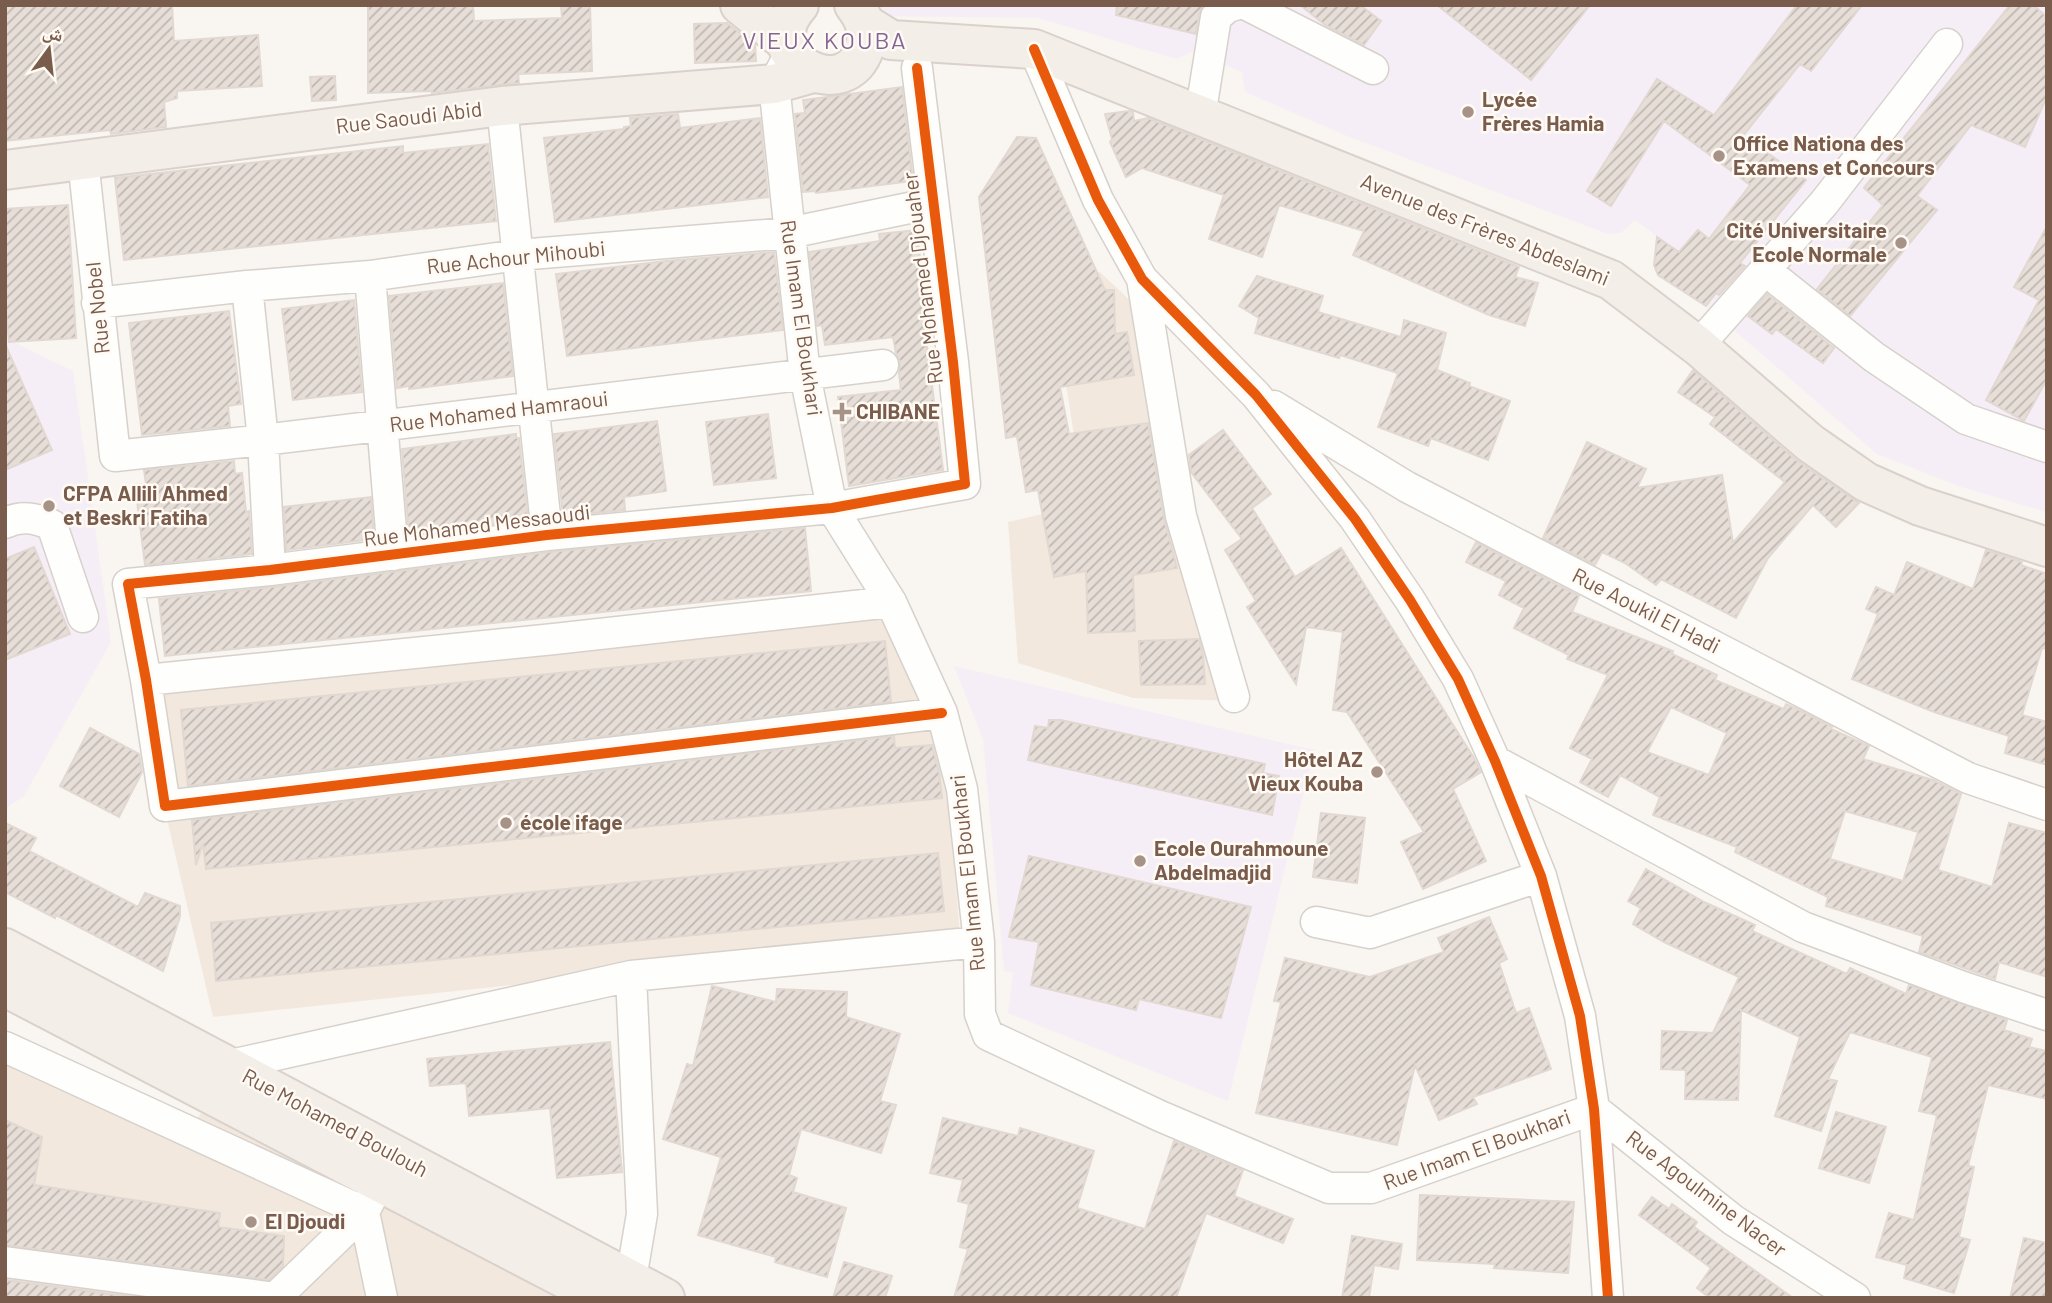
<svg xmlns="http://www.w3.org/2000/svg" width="2052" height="1303" viewBox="0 0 2052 1303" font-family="Barlow,'Noto Naskh Arabic',sans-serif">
<defs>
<pattern id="building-hatch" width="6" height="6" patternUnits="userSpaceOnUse" patternTransform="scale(1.75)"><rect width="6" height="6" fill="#e6ded7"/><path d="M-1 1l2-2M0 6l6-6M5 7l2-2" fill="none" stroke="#bfb7b1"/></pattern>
</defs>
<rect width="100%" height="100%" fill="#f9f5f0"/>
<!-- residential -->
<path fill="#f2e8de" d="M1100 272 1139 309 1245 701 1133 698 1018 663 1008 522 1085 504 1060 347 1043 289Z
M873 591 944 738 960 937 213 1017 133 673Z
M5 1033 195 1122 208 1103 574 1298H5Z"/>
<!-- education -->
<path fill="#f6eef6" d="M873 5H2047V512L1961 487 1877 454 1706 306 1663 241 1635 220 1621 233 1608 234 1347 136 1245 92 1242 72 1192 52 1177 59 1038 18 876 16Z
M5 338 73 371 111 642 24 796 5 809Z
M954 666 1314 750 1228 1101 1008 1013 1013 973 1004 971 983 739Z"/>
<!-- building -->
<path fill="url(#building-hatch)" stroke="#e2d8d2" stroke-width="2" fill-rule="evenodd" d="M5 5H172L174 41 258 35 262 86 177 91V98L164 102 166 127 111 134 110 130 5 141Z
M368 5H473L474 21 562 18 561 5H590L592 71 518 74 519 83 432 93V91L368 93Z
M1117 5H1204L1199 14 1196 34 1116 15Z
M1300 5H1360L1381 21 1364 45 1325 25Z
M1437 5H1590L1531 80Z
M1797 5H1862L1811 71 1800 64 1743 136 1806 180 1740 263 1745 266 1719 295 1716 293 1706 306 1658 275 1654 265 1657 237 1679 252 1698 230 1709 239 1750 185 1664 121 1611 206 1587 191 1657 79 1714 115Z
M2010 5H2033L2047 17V96L2025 147 1971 125 1917 196 1937 210 1850 316 1817 289 1883 205 1864 188Z
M727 23 755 45 756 61 695 63 694 24Z
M335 76 336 100 312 101 310 77Z
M902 87 913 181 816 193 815 191 803 192 795 114 805 113 803 100Z
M1129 111 1133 112 1134 121 1148 118 1519 267 1515 277 1538 283 1525 326 1489 315 1353 255 1364 231 1279 205 1262 257 1209 239 1224 195 1142 168 1126 177 1110 142 1112 139 1105 114Z
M678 114 680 128 760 118 768 197 555 222 544 138 624 129V127L631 126 630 118Z
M1017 137 1036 138 1105 290H1114L1115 334 1127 332 1134 375 1060 387 1069 434 1148 423 1164 519 1177 568 1133 575 1135 631 1088 633 1086 571 1054 577 1038 490 1026 492 1017 436 1006 438 979 197Z
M488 144 496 221 124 260 115 178 403 146V153Z
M68 205 76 338 9 342 5 302V209Z
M2047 226V379L2024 421 1986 400 2039 300 2014 287Z
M917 230 927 324H924L943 470 849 486 838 397 901 390 899 373 900 362 896 353 893 337 825 345 822 325 817 326 809 252 880 241 879 234Z
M774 252 783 330 567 356 556 274 666 261Z
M1257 276 1323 296 1318 312 1401 337 1404 320 1446 333 1437 370 1470 383 1469 386 1510 401 1488 460 1431 438 1428 446 1378 427 1398 373 1340 355 1339 358 1255 333 1259 318 1239 306Z
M503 283 513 376 409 389V386L397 388 389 296Z
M1767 294 1834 348 1823 363 1776 329 1772 334 1748 316Z
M354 300 362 392 293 400 282 309Z
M229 311 241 404 228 406 230 426 142 435 129 323Z
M5 344 52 450 5 470Z
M1693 370 1796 460 1859 503 1836 527 1813 505 1768 558 1736 618 1661 579 1656 585 1625 563 1602 552 1595 565 1543 538 1587 442 1646 469 1637 488 1722 475 1733 543 1785 482 1710 424 1715 417 1678 392Z
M768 414 776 478 714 485 706 422Z
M657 421 666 491 624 497 625 510 563 516 554 434Z
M1223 430 1271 494 1252 508 1295 577 1341 548 1474 758 1481 772 1453 789 1486 861 1423 889 1401 842 1424 832 1347 712 1333 710 1343 632 1306 627 1296 684 1247 607 1256 601 1225 550 1242 539 1191 472 1189 455Z
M516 434V438H519L528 520 409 535 402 449Z
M234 461 235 474 242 473 246 512 249 511 252 554 145 565 135 485 146 484 144 470Z
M371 497 374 539 286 550 284 507Z
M805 528 811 591 165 656 159 599 272 587 549 552Z
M1476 542 1579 596 1572 612 1673 651 1672 654 1717 675 1715 680 1784 709 1786 704 1801 711 1832 727 1831 729 1869 746 1863 759 1933 780 1961 794 1938 870 1992 887 2009 823 2047 833V977L1999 962 1995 979 1919 952 1923 936 1826 906 1828 897 1735 852 1737 847 1653 815 1660 797 1620 775 1608 797 1580 782 1592 759 1570 748 1608 675 1567 659 1569 655 1514 628 1524 608 1499 595 1506 581 1466 562ZM1671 707 1727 733 1709 775 1647 752ZM1845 811 1918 832 1903 881 1830 859Z
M34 547 70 634 5 660V559Z
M1986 550 2022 562 2021 565 2047 574V649L2042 648 2022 715 2047 722V765L2005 753 2009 736 1934 712 1852 679 1878 614 1866 609 1876 587 1894 595 1907 562 1973 589Z
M1199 639 1203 655 1205 684 1141 685 1139 641Z
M885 641 891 702 188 786 181 710Z
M1049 720H1061L1265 764 1263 773 1279 776 1272 815 1028 760 1035 726 1048 728Z
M90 728 139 754 142 772 119 817 60 786Z
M894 736 895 748 932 745 939 772 942 798 206 869 203 843 196 865 192 820Z
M1321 813 1365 818 1357 883 1313 877Z
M5 823 36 838 29 851 138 907 145 893 180 906V916L163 971 56 915 55 918 7 893 5 896Z
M938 853 944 911 216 981 211 923Z
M1029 856 1251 907 1221 1018 1139 999 1136 1010 1031 985 1039 942 1009 937Z
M1646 869 1706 903 1755 925 1752 931 1847 974 1850 968 1906 994 1909 985 2007 1020 2004 1030 2032 1039 2029 1047 2047 1051V1099L1988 1085 1968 1166 1974 1167 1959 1237 1970 1240 1954 1293 1904 1278 1907 1265 1876 1257 1889 1213 1914 1220 1937 1115 1919 1111 1932 1057 1850 1032 1828 1079 1837 1081 1821 1131 1775 1116 1800 1037 1741 1010 1738 1100 1685 1099 1686 1070 1661 1069 1662 1031 1713 1033 1739 977 1664 942 1633 924 1641 908 1628 901Z
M1489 917 1507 959 1499 963 1516 1013 1529 1008 1551 1069 1473 1097 1477 1104 1439 1120 1415 1065 1397 1145 1256 1113 1281 1002 1274 1001 1285 958 1370 977 1444 952 1438 938Z
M712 986 776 1002 777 989 847 992 846 1017 900 1034 880 1101 896 1105 881 1153 801 1129 789 1175 797 1178 793 1192 846 1208 827 1277 775 1262 776 1257 698 1235 721 1157 663 1139 687 1064 693 1066Z
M610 1042 622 1172 557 1178 550 1108 469 1116 466 1083 430 1086 427 1059Z
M1836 1112 1886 1127 1869 1183 1819 1168Z
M943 1118 1018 1136 1020 1128 1094 1151 1077 1208 1138 1227 1145 1229 1174 1141 1243 1170 1234 1196 1293 1219 1283 1243 1206 1213 1176 1298H954L968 1249 960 1247 969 1204 958 1201 963 1180 930 1173Z
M5 1120 42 1137 34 1185 220 1213 218 1227 284 1236 283 1266 269 1280 5 1245Z
M1420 1195 1574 1202 1568 1273 1494 1268 1495 1264 1417 1260Z
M1652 1197 1669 1209 1672 1204 1697 1222 1694 1227 1793 1298H1710L1697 1288 1711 1268 1639 1215Z
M1352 1236 1402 1244 1398 1269 1374 1265 1369 1298H1342Z
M2024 1238 2047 1243V1298H2010Z
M844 1262 892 1276 885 1298H833Z
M5 1280 141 1298H5Z"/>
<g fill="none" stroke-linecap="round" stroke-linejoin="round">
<defs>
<path id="minor" d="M1247 5 1373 69
M1034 49 1098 200 1142 279 1256 395 1355 519 1410 600 1458 679 1495 761 1541 876 1580 1016 1594 1109 1608 1298
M784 65 774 84 805 375 832 508 891 602 942 713 962 789 979 942 980 1014 988 1035 1160 1116 1329 1188H1371L1594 1109
M917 68 953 362 965 484 832 508 547 535 270 570 128 584 146 680 165 806 942 713
M502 106 547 535
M1200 116 1216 17 1228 7 1235 5
M83 160 115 456 263 440 883 365
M1765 270 1874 357 1966 419 2047 447
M370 276 393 555
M1142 279 1181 516 1234 697
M247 286 263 440 270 570
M97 303 247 286 370 276 518 255 789 233 933 203
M1698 346 1824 203 1947 44
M1274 406 1407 487 1968 778 2047 805
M5 523C22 515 35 518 52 525L83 617
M146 680 554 639 891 602
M1495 761 1803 927 1963 987 2047 1015
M1316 922 1370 933 1541 876
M5 1047 364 1212
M226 1066 631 976 979 942
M1594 1109 1733 1220 1855 1298
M364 1212 382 1298
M5 1262 275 1298 364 1212 389 1163
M631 1279 642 1214 631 976"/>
<path id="major" d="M740 5 786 42
M799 5C751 59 848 108 865 46 869 30 864 18 854 5
M865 24 891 40 1034 49 1611 280 1698 346 1810 443 1866 482 1920 506 2047 547
M5 170 502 106 774 84 813 73
M5 948 665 1298
M5 987 602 1298"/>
</defs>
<!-- minor casing -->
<use href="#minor" stroke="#d7d1cb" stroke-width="33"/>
<!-- major casing -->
<use href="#major" stroke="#dad1cc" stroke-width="42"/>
<!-- minor -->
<use href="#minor" stroke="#fefefd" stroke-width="30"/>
<!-- major -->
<use href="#major" stroke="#f3eee8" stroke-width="38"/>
<defs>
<path id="cycleway" d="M1034 49 1098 200 1142 279 1256 395 1355 519 1410 600 1458 679 1495 761 1541 876 1580 1016 1594 1109 1608 1298
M917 68 953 362 965 484 832 508 547 535 270 570 128 584 146 680 165 806 942 713"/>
</defs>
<!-- cycleway casing -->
<use href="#cycleway" stroke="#fffaf3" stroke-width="15"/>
<!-- cycleway -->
<use href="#cycleway" stroke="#e8590c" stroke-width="10"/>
</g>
<!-- markers -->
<g fill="#a69286" stroke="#fffaf3" stroke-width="2.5">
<circle cx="1468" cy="112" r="7"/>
<circle cx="1719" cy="156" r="7"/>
<circle cx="1901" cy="243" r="7"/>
<path d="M838.5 401.5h7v7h7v7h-7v7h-7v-7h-7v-7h7z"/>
<circle cx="49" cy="506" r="7"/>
<circle cx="1377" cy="772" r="7"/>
<circle cx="506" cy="823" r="7"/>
<circle cx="1140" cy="861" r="7"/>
<circle cx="251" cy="1222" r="7"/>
</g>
<g text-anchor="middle" stroke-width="5" stroke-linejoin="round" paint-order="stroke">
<!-- poi labels -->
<g font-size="21" font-weight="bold" fill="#7a5c4d" stroke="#fffaf3" text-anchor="start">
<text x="1482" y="107">Lycée<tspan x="1482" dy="24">Frères Hamia</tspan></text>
<text x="1733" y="151">Office Nationa des<tspan x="1733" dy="24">Examens et Concours</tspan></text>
<text x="1887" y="238" text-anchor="end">Cité Universitaire<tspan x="1887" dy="24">Ecole Normale</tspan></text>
<text x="856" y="419">CHIBANE</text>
<text x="63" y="501">CFPA Allili Ahmed<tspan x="63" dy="24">et Beskri Fatiha</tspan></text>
<text x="1363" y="767" text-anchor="end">Hôtel AZ<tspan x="1363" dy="24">Vieux Kouba</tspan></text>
<text x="520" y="830">école ifage</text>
<text x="1154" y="856">Ecole Ourahmoune<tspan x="1154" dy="24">Abdelmadjid</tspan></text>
<text x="265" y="1229">El Djoudi</text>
</g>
<!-- street labels -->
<g font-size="21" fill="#7a5c4d" stroke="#fffaf3">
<text transform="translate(409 118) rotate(-7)" y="7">Rue Saoudi Abid</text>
<text transform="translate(1485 230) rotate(22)" y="7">Avenue des Frères Abdeslami</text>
<text transform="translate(516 258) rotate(-6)" y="7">Rue Achour Mihoubi</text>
<text transform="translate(923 278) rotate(-97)" y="7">Rue Mohamed Djouaher</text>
<text transform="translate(98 308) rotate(-96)" y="7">Rue Nobel</text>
<text transform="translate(801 318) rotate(82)" y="7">Rue Imam El Boukhari</text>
<text transform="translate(499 412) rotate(-7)" y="7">Rue Mohamed Hamraoui</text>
<text transform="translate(477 526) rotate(-7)" y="7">Rue Mohamed Messaoudi</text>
<text transform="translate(1646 611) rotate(27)" y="7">Rue Aoukil El Hadi</text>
<text transform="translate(968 873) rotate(-96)" y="7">Rue Imam El Boukhari</text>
<text transform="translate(335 1123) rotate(28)" y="7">Rue Mohamed Boulouh</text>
<text transform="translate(1477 1150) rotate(-20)" y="7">Rue Imam El Boukhari</text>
<text transform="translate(1706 1194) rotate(37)" y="7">Rue Agoulmine Nacer</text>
</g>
<!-- quarter labels -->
<g font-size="24" letter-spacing="2" fill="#846695" stroke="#fffaf3">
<text x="825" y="49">VIEUX KOUBA</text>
</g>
</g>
<!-- border -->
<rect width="2052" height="1303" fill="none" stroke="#7a5c4d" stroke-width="14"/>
<!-- north arrow -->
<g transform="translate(49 49) rotate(15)" stroke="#fffaf3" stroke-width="5" paint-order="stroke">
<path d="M0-5L12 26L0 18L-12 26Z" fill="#7a5c4d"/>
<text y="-10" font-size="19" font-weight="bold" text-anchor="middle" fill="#7a5c4d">ش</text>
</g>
</svg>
